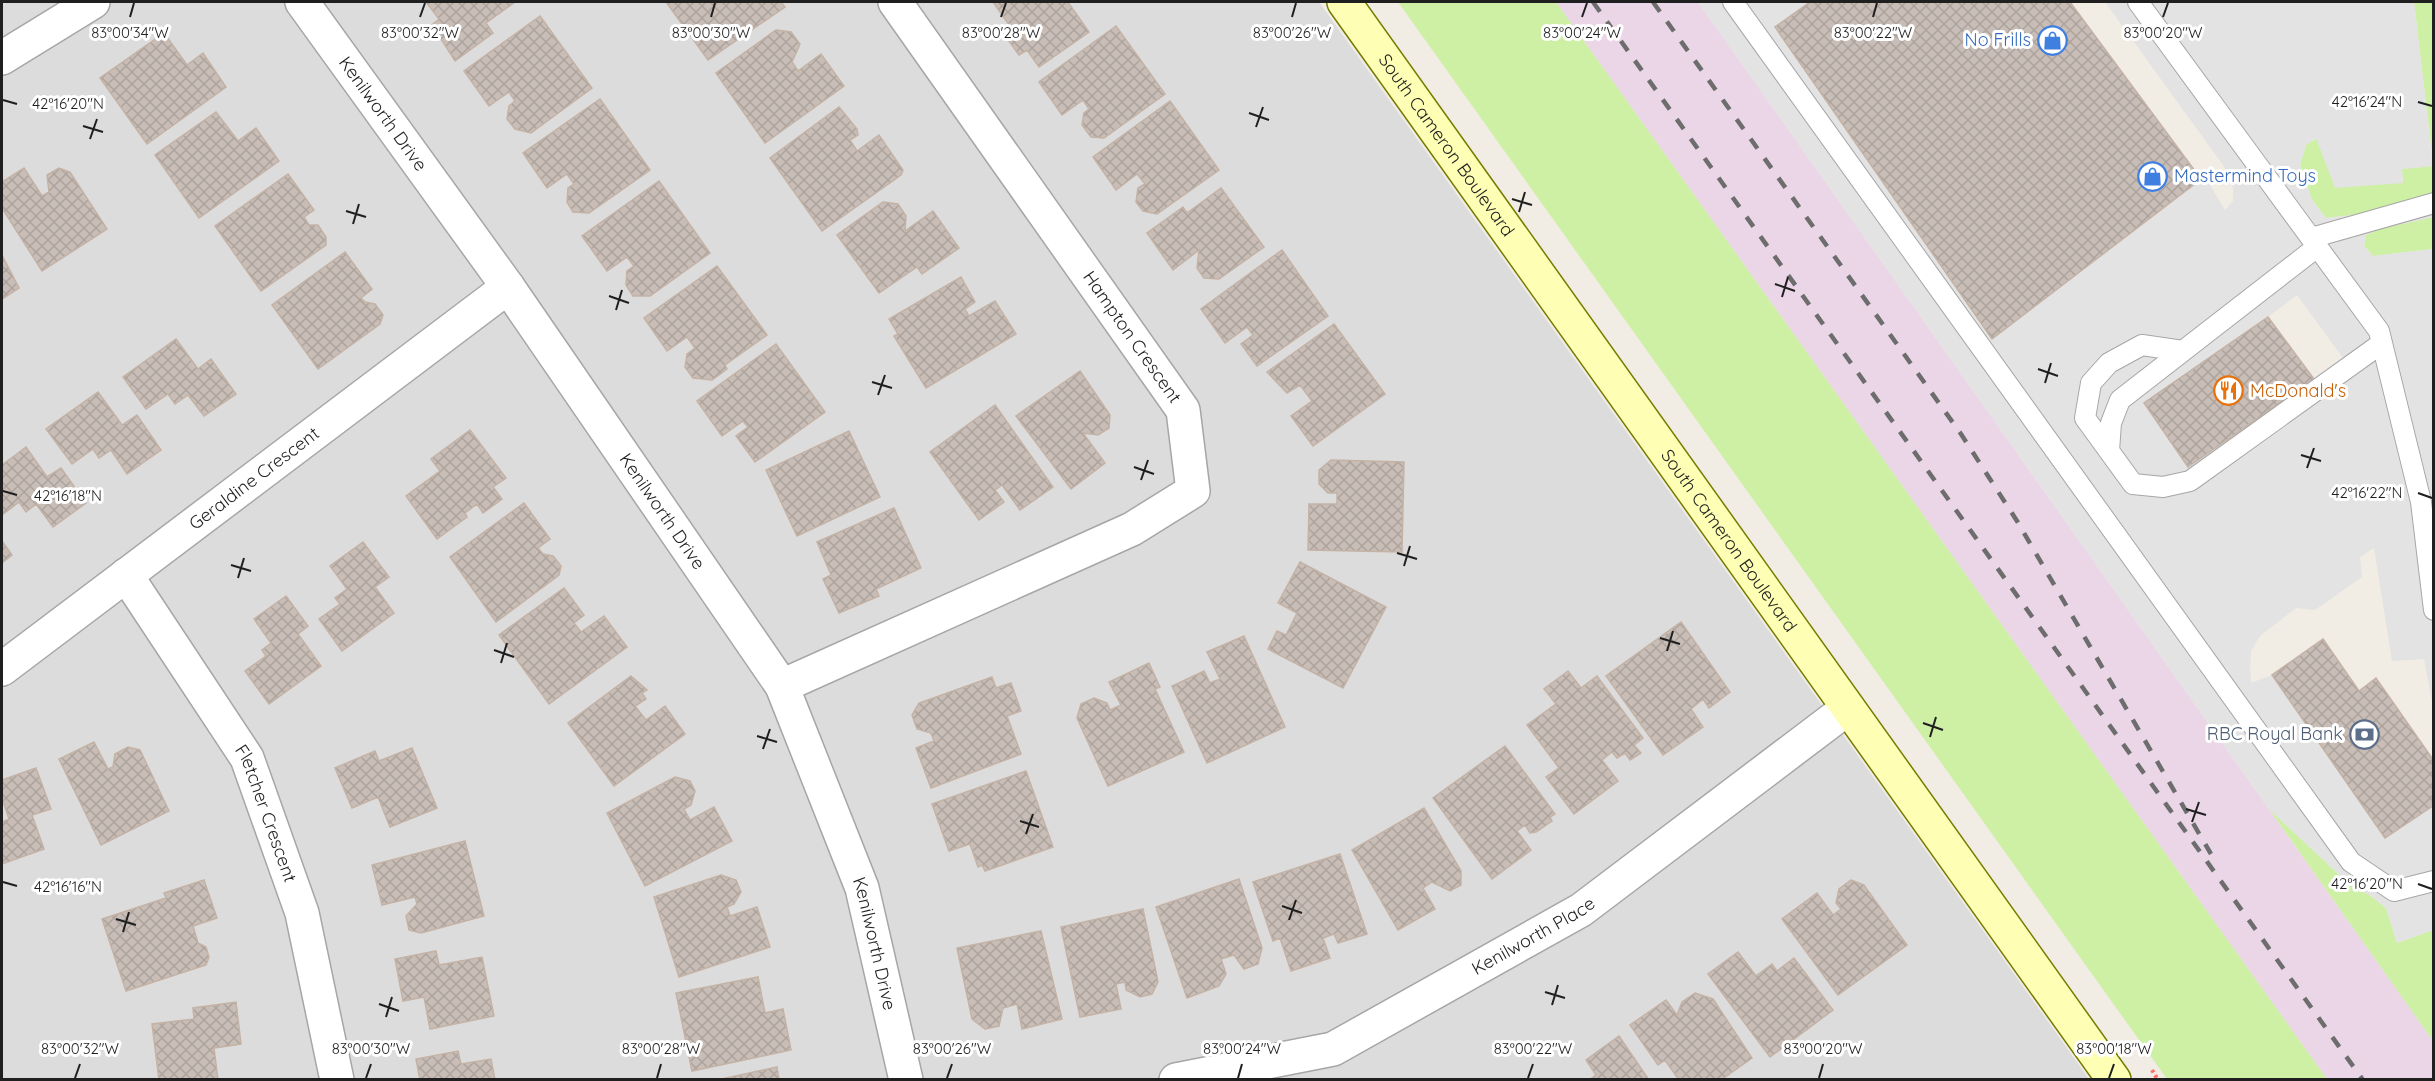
<svg xmlns="http://www.w3.org/2000/svg" width="2435" height="1081" viewBox="0 0 2435 1081" font-family="Quicksand,sans-serif">
<defs>
<pattern id="building-cross-hatch" width="8" height="8" patternUnits="userSpaceOnUse" patternTransform="scale(1.5)"><rect width="8" height="8" fill="#c9beb7"/><path d="M0 0l8 8M0 8l8-8" fill="none" stroke="#aca39d"/></pattern>
</defs>
<rect width="100%" height="100%" fill="#f1ece4"/>
<!-- residential -->
<path fill="#dddcdc" d="M2 2H1319L2089 1079 2 1080Z"/>
<!-- railway -->
<path fill="#ebd6e8" d="M1556 2H1698L2433 1041V1079H2327Z"/>
<!-- grass -->
<path fill="#cdf0a5" d="M1398 2H1556L2327 1079H2167Z
M2414 2H2433V163Z
M2317 138 2403 183 2402 169 2433 166V192C2403 211 2361 214 2326 218L2312 200 2300 165 2306 145Z
M2433 217V249L2373 256 2364 246 2366 235 2380 229Z
M2269 809 2348 883 2371 896 2386 908 2397 943 2433 930V1041Z"/>
<!-- parking -->
<path fill="#e3e3e3" fill-rule="evenodd" d="M1698 2H1810L1775 27 1992 339 2201 179 2208 182 2225 210 2233 201V188L2223 165 2105 2H2414L2433 166 2402 169 2403 183 2335 188 2316 138 2306 145 2300 165 2312 200 2326 218 2363 214 2421 200 2433 192V217L2380 229 2366 235 2364 246 2373 256 2433 249V707L2424 659 2392 661 2374 548 2360 557 2362 577 2315 610 2296 608 2260 636 2251 651 2250 668 2251 683 2272 675 2385 838 2433 805V930L2397 943 2386 908 2371 896 2348 883 2269 809ZM2297 295 2343 358 2188 466 2268 317Z"/>
<!-- building -->
<path fill="url(#building-cross-hatch)" stroke="#c4b2a5" stroke-width="1.5" d="M426 2H515L486 23 493 33 455 61 432 25 439 19Z
M666 2H781L785 7 708 60Z
M993 2H1068L1089 32 1039 67 1027 50 1019 55 1004 34 1012 29Z
M1810 2H2070L2201 179 1992 339 1775 27Z
M540 16 592 88 531 133 515 129 507 119 509 106 515 101 509 92 489 106 464 71Z
M1116 26 1165 94 1104 138 1091 137 1082 125 1084 113 1089 109 1083 100 1062 115 1039 82Z
M776 30 791 32 800 44 792 62 798 71 821 54 844 86 765 143 716 73Z
M164 33 187 65 203 53 226 87 147 144 100 78Z
M600 99 650 170 589 213 573 212 567 202 568 188 574 184 567 174 547 188 523 153Z
M1170 101 1219 170 1157 214 1143 211 1136 202 1138 188 1145 184 1137 174 1116 190 1093 157Z
M839 107 857 129 858 135 850 140 857 151 879 135 903 170 901 175 822 231 770 158Z
M216 112 238 141 256 128 279 161 199 218 155 155Z
M24 168 42 196 49 192 47 175 59 168 70 172 107 229 42 271 2 208V182Z
M288 174 314 210 304 217 309 225H318L326 237V245L261 291 215 226Z
M659 181 710 253 650 296H633L626 285 627 271 634 266 627 257 607 271 582 236Z
M1221 188 1264 247 1219 279 1204 278 1197 268 1199 250 1173 270 1147 233 1183 207 1187 213Z
M883 202 898 204 906 216 905 231 933 211 959 248 922 274 917 267 879 293 837 235Z
M1282 250 1328 316 1257 366 1241 344 1253 335 1247 327 1225 343 1201 309Z
M345 252 372 289 361 298 365 302 375 304 383 315 380 324 318 369 272 305Z
M2 255 19 288 2 299Z
M717 266 767 335 725 365 727 369 712 380 693 378 685 367 687 354 695 348 687 337 667 351 644 318Z
M961 277 975 302 965 309 969 316 995 301 1016 334 926 388 894 336 898 334 889 319Z
M2268 317 2314 379 2188 467 2144 403Z
M1334 324 1385 394 1313 446 1291 416 1312 401 1300 385 1287 393 1267 372Z
M176 339 198 369 211 359 236 394 204 416 188 395 175 404 168 394 146 409 123 377Z
M776 344 825 412 755 462 736 436 748 427 743 421 722 436 697 401Z
M1080 371 1110 415 1109 428 1098 435 1083 433 1105 463 1071 489 1016 416Z
M98 392 122 425 137 415 161 450 127 474 111 450 99 458 93 449 72 464 46 429Z
M995 405 1053 487 1020 510 1002 485 995 490 1004 502 979 520 930 452Z
M470 430 506 478 493 487 502 499 483 513 477 504 465 513 467 517 437 539 406 496 440 471 431 459Z
M849 431 880 497 797 536 766 470Z
M26 447 47 477 61 468 86 503 53 527 36 504 26 512 19 502 2 515V465Z
M1331 460 1404 462 1402 552 1308 550 1309 504H1337V493H1328L1319 484V470Z
M524 503 550 539 538 548 543 554 553 556 561 566 559 575 496 622 450 557Z
M894 508 921 568 876 589 879 596 839 613 823 579 831 575 817 542Z
M2 541 12 555 2 563Z
M363 542 389 577 375 587 394 613 342 651 319 619 340 604 335 598 347 589 330 566Z
M1300 562 1386 607 1343 688 1268 649 1277 631 1286 635 1297 613 1278 603Z
M564 588 584 615 574 623 581 632 604 616 627 647 549 704 499 635Z
M286 596 308 626 298 634 321 666 269 704 245 671 266 656 262 650 271 643 254 619Z
M1681 622 1730 692 1709 708 1703 699 1691 709 1703 727 1663 755 1606 676Z
M1244 636 1285 727 1207 763 1172 686 1204 671 1210 683 1220 679 1207 652Z
M2323 639 2359 691 2376 678 2434 761V805L2385 838 2272 675Z
M1149 663 1160 687 1155 689 1184 752 1108 786 1077 718 1081 704 1094 698 1107 703 1110 710 1121 705 1109 682Z
M1568 671 1581 688 1597 676 1643 738 1634 745 1641 753 1630 760 1625 753 1617 758 1612 752 1602 760 1618 781 1574 814 1546 777 1559 768 1527 725 1556 704 1544 689Z
M631 676 647 690 642 693 646 699 635 706 646 720 665 706 685 734 614 786 568 723Z
M992 677 996 688 1011 683 1021 711 1007 716 1021 754 931 788 916 748 934 741 931 733 917 729 912 715 919 703Z
M94 742 108 769 113 767 115 754 128 747 140 750 169 811 101 845 59 759Z
M1505 746 1555 814 1550 817 1552 821 1536 832 1530 833 1525 825 1517 831 1531 850 1492 879 1433 798Z
M412 748 437 808 390 827 378 797 352 808 335 768 375 751 379 761Z
M36 768 51 809 32 815 44 849 2 864V822L9 819 2 798V780Z
M1026 771 1053 847 985 871 982 865 978 867 970 844 949 851 932 804Z
M675 777 690 781 695 791 691 805 684 809 690 820 714 807 732 841 645 886 607 813Z
M1424 808 1461 871V885L1450 891 1432 882 1423 888 1435 909 1398 930 1352 850Z
M465 841 484 916 421 933 409 930 406 916 417 904 415 897 382 905 372 865Z
M1340 854 1367 934 1338 943 1334 934 1323 938 1330 958 1291 971 1280 938 1273 941 1253 882Z
M721 875 736 880 741 892 734 904 727 907 730 916 757 907 770 947 679 977 654 897Z
M1239 879 1262 948 1258 964 1244 969 1234 955 1221 959 1226 974 1219 986 1187 998 1156 907Z
M204 880 217 918 193 926 198 943 206 947 209 957 206 965 126 991 102 919 166 898 164 893Z
M1851 880 1864 885 1907 945 1838 995 1782 919 1817 893 1833 915 1841 909 1836 903 1839 889Z
M1143 909 1158 982 1152 994 1140 997 1126 990 1125 982 1116 984 1121 1009 1080 1017 1061 927Z
M1041 931 1062 1019 1022 1029 1017 1004 1003 1008 999 1026 985 1029 972 1019 957 948Z
M436 951 439 965 482 957 494 1016 430 1029 424 997 403 1001 395 959Z
M1738 952 1756 976 1772 964 1777 971 1794 958 1833 1010 1770 1057 1708 974Z
M758 977 765 1013 783 1009 791 1050 692 1071 676 993Z
M1695 993 1713 999 1752 1058 1721 1080H1679L1665 1060 1658 1065 1630 1025 1666 1000 1677 1015 1682 1002Z
M236 1002 241 1044 214 1048 218 1080H159L152 1024 194 1019 193 1008Z
M1619 1036 1649 1080H1589L1596 1075 1586 1060Z
M458 1051 461 1064 491 1059 495 1080H420L416 1059Z
M777 1067 779 1080H717Z"/>
<g fill="none" stroke-linecap="round" stroke-linejoin="round">
<defs>
<path id="lane" d="M1733 2 2351 862 2394 891 2434 881
M2138 2 2379 331 2421 502 2434 610
M2311 238 2434 203
M2317 247 2183 351 2142 345 2109 363 2091 383 2085 418 2133 484 2163 487 2190 481 2382 343
M2109 451 2111 423 2120 400 2183 351"/>
<g id="street">
<path id="s1" d="M302 2 508 287 782 686 862 888 906 1080"/>
<path d="M2 58 93 2"/>
<path id="s2" d="M126 575 247 758 302 913 337 1080"/>
<path id="s3" d="M2 669 508 287"/>
<path d="M782 686 1132 529 1193 491 1183 410 895 2"/>
<path id="s4" d="M1176 1080 1333 1049 1581 910 1848 708"/>
</g>
<g id="secondary">
<path id="s5" d="M1344 2 2114 1080"/>
</g>
</defs>
<!-- lane casing -->
<use href="#lane" stroke="#a6a6a6" stroke-width="22"/>
<!-- street casing -->
<use href="#street" stroke="#a6a6a6" stroke-width="36"/>
<!-- secondary casing -->
<use href="#secondary" stroke="#747c00" stroke-width="36"/>
<!-- path -->
<path stroke="#ff7167" stroke-width="4" stroke-dasharray="3 3" stroke-linecap="butt" d="M2152 1070 2158 1080"/>
<!-- lane -->
<use href="#lane" stroke="#fff" stroke-width="20"/>
<!-- street -->
<use href="#street" stroke="#fff" stroke-width="33"/>
<!-- secondary -->
<use href="#secondary" stroke="#feffb4" stroke-width="33"/>
<!-- rail -->
<path stroke="#6d6d6d" stroke-width="4.5" stroke-dasharray="12 12" stroke-linecap="butt" d="M1593 2 2363 1080
M1653 2 1961 434 2017 521 2211 854"/>
</g>
<!-- ticks -->
<path fill="none" stroke="#1f1f1f" stroke-width="2" d="M130 17 134 3M420 17 425 3M711 17 715 3M1001 17 1006 3M1292 17 1296 3M1582 17 1587 3M1873 17 1877 3M2163 17 2168 3M3 100 17 104M2418 102 2432 106M1249 113 1269 120M83 126 103 132M1256 127 1263 107M90 139 97 119M1512 199 1532 205M346 211 366 217M1519 212 1525 192M353 224 359 204M1775 284 1795 291M609 296 629 303M1782 297 1788 277M616 310 622 290M2038 369 2058 376M872 382 892 388M2045 383 2051 363M878 395 885 375M2301 455 2321 461M1134 467 1154 474M2307 468 2314 448M1141 480 1148 460M3 491 17 495M2418 493 2432 498M1397 553 1417 559M231 565 251 571M1404 566 1410 546M238 578 244 558M1660 638 1680 644M494 650 514 657M1667 651 1673 631M501 663 507 643M1923 723 1943 730M757 736 777 742M1930 737 1936 717M763 749 770 729M2186 809 2206 815M1020 821 1039 827M2192 822 2199 802M1026 834 1033 814M3 882 17 886M2418 884 2432 889M1282 906 1302 913M116 919 136 925M1289 920 1296 900M123 932 129 912M1545 992 1565 998M379 1004 399 1011M1552 1005 1558 985M386 1017 392 997M75 1078 80 1064M366 1078 371 1064M657 1078 661 1064M947 1078 952 1064M1238 1078 1242 1064M1528 1078 1533 1064M1819 1078 1823 1064M2109 1078 2114 1064"/>
<!-- icons -->
<defs>
<symbol id="shop-ring" viewBox="-11 -11 22 22"><circle r="9.5" fill="#fff" stroke="#3f7fe0" stroke-width="1.5"/><path d="M-5-2.5h2.3a2.7 3.5 0 0 1 5.4 0H5L5.5 6h-11ZM-1.5-2.5h3a1.5 2.3 0 0 0-3 0Z" fill="#3f7fe0"/></symbol>
<symbol id="restaurant-ring" viewBox="-11 -11 22 22"><circle r="9.5" fill="#fff" stroke="#e8710a" stroke-width="1.5"/><path d="M-5-6h1v4h1v-4h1v4h1v-4h1v5L-1.5 .5V6h-2V.5L-5-1ZM5-6V6H3V1.5H1.5Q1.5-4 5-6Z" fill="#e8710a"/></symbol>
<symbol id="bank-ring" viewBox="-11 -11 22 22"><circle r="9.5" fill="#fff" stroke="#5c6f8a" stroke-width="1.5"/><path d="M-6-4H6V4H-6ZM0-2.3a2.3 2.3 0 1 0 0 4.6a2.3 2.3 0 1 0 0-4.6Z" fill="#5c6f8a"/></symbol>
</defs>
<g fill-rule="evenodd">
<use href="#shop-ring" x="2036" y="24" width="33" height="33"/>
<use href="#shop-ring" x="2136" y="160" width="33" height="33"/>
<use href="#restaurant-ring" x="2212" y="374" width="33" height="33"/>
<use href="#bank-ring" x="2348" y="718" width="33" height="33"/>
</g>
<g text-anchor="middle" stroke-width="6" stroke-linejoin="round" paint-order="stroke">
<!-- shop labels -->
<g font-size="18" fill="#366cbe" stroke="#fff" text-anchor="end">
<text x="2031" y="46">No Frills</text>
<text x="2174" y="182" text-anchor="start">Mastermind Toys</text>
</g>
<!-- street labels -->
<g font-size="18" fill="#1f1f1f" stroke="#fff">
<text dy="6" stroke="none"><textPath href="#s1" startOffset="138">Kenilworth Drive</textPath></text>
<text dy="6" stroke="none"><textPath href="#s5" startOffset="176">South Cameron Boulevard</textPath></text>
<text transform="translate(1132 337) rotate(55)" y="6">Hampton Crescent</text>
<text dy="6" stroke="none"><textPath href="#s3" startOffset="316">Geraldine Crescent</textPath></text>
<text dy="6" stroke="none"><textPath href="#s1" startOffset="624">Kenilworth Drive</textPath></text>
<text dy="6" stroke="none"><textPath href="#s5" startOffset="662">South Cameron Boulevard</textPath></text>
<text dy="6" stroke="none"><textPath href="#s2" startOffset="278">Fletcher Crescent</textPath></text>
<text dy="6" stroke="none"><textPath href="#s4" startOffset="390">Kenilworth Place</textPath></text>
<text dy="6" stroke="none"><textPath href="#s1" startOffset="1110">Kenilworth Drive</textPath></text>
</g>
<!-- food labels -->
<g font-size="18" fill="#c56008" stroke="#fff" text-anchor="start">
<text x="2250" y="397">McDonald's</text>
</g>
<!-- service labels -->
<g font-size="18" fill="#4e5e75" stroke="#fff" text-anchor="end">
<text x="2343" y="740">RBC Royal Bank</text>
</g>
</g>
<g font-size="15" text-anchor="middle" fill="#1f1f1f" stroke="#fff" stroke-width="6" stroke-linejoin="round" paint-order="stroke">
<text x="130" y="38">83°00'34"W</text>
<text x="420" y="38">83°00'32"W</text>
<text x="711" y="38">83°00'30"W</text>
<text x="1001" y="38">83°00'28"W</text>
<text x="1292" y="38">83°00'26"W</text>
<text x="1582" y="38">83°00'24"W</text>
<text x="1873" y="38">83°00'22"W</text>
<text x="2163" y="38">83°00'20"W</text>
<text x="2367" y="107">42°16'24"N</text>
<text x="68" y="109">42°16'20"N</text>
<text x="2367" y="498">42°16'22"N</text>
<text x="68" y="501">42°16'18"N</text>
<text x="2367" y="889">42°16'20"N</text>
<text x="68" y="892">42°16'16"N</text>
<text x="80" y="1054">83°00'32"W</text>
<text x="371" y="1054">83°00'30"W</text>
<text x="661" y="1054">83°00'28"W</text>
<text x="952" y="1054">83°00'26"W</text>
<text x="1242" y="1054">83°00'24"W</text>
<text x="1533" y="1054">83°00'22"W</text>
<text x="1823" y="1054">83°00'20"W</text>
<text x="2114" y="1054">83°00'18"W</text>
</g>
<!-- border -->
<rect width="2435" height="1081" fill="none" stroke="#1f1f1f" stroke-width="6"/>
</svg>
